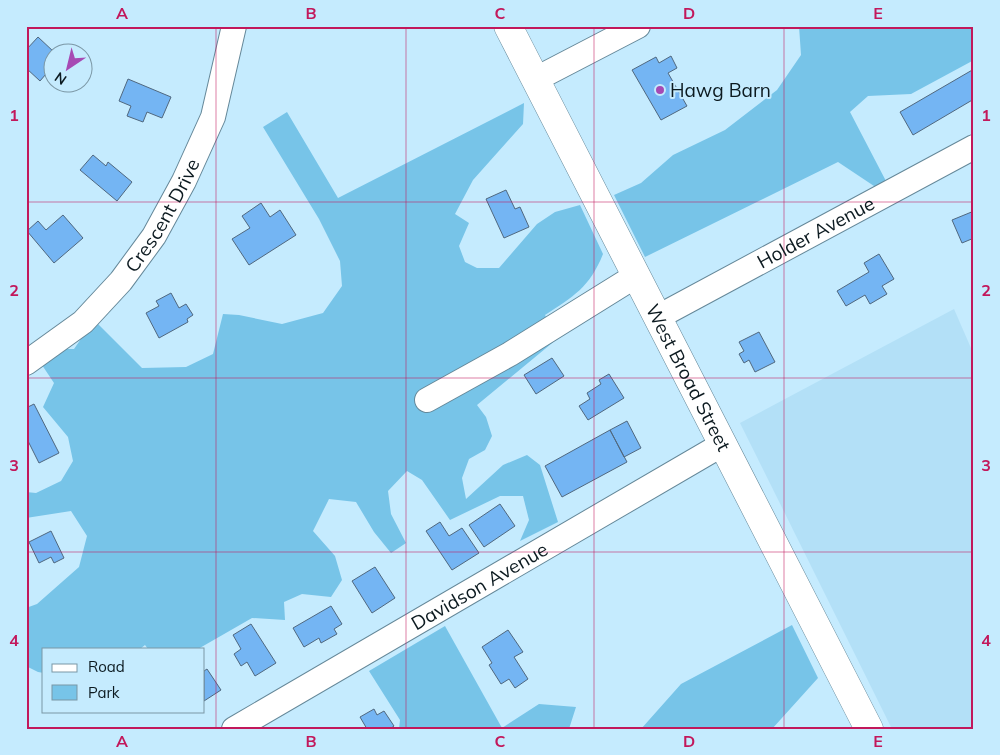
<svg xmlns="http://www.w3.org/2000/svg" width="1000" height="755" viewBox="0 0 1000 755" font-family="Mulish,sans-serif">
<rect width="100%" height="100%" fill="#c5ebfe"/>
<!-- built -->
<path fill="#b3e0f7" d="M954 309 974 355V729H892L740 423Z"/>
<!-- green -->
<path fill="#77c4e8" d="M799 26H974V60L911 94 868 96 850 112 887 183 877 188 838 162 645 257 614 195 641 183 673 155 725 130 777 90 801 55Z
M524 103 523 124 473 180 455 214 469 223 459 246 465 262 477 268H499L537 224 555 212 580 205 603 254C590 287 573 297 545 315L557 339 477 405 486 417 492 436 485 450 469 459 462 478 466 499 503 465 527 455 540 465 558 522 520 541 529 520 523 496H500L450 520 422 480 407 471 388 491 391 514 406 543 391 553 374 532 356 502 329 499 313 531 335 556 342 580 331 597 302 594 284 602 285 620 252 618 198 649H148L145 645 140 649H44V673L38 672 26 666V608L37 604 79 567 87 536 71 511 26 518V492L36 493 61 481 73 461 68 437 43 407 54 383 40 362 59 349H74L94 320 142 368 186 367 213 354 223 314 239 315 282 324 323 313 342 286 340 261 319 219 263 127 287 112 338 198Z
M792 625 818 678 772 729H641L681 684Z
M445 626 502 728 539 704 576 707 569 729H399L400 720 369 671Z"/>
<!-- building -->
<path fill="#74b5f3" stroke="#50687f" d="M38 37 54 52H52V67L40 81 26 68V50Z
M671 56 677 68 668 73 687 106 661 120 632 70 656 57 659 63Z
M974 69V99L913 135 900 112Z
M128 79 171 97 162 118 147 112 143 122 127 116 131 106 119 101Z
M93 155 106 166 108 162 132 182 117 201 80 170Z
M506 190 515 209 520 207 529 227 504 238 486 199Z
M261 203 270 217 280 210 296 235 249 265 232 239 250 228 242 216Z
M974 211V238L962 243 952 220Z
M63 215 83 238 54 263 27 231 38 221 46 230Z
M879 254 894 279 882 286 887 294 870 304 865 295 846 306 837 291 869 272 864 263Z
M171 293 179 308 186 304 193 315 187 319 188 322 159 338 146 313 159 306 156 301Z
M759 332 775 362 755 372 749 360 744 363 739 354 744 351 739 342Z
M552 358 564 376 536 394 524 375Z
M609 374 624 398 588 420 579 406 590 399 587 393 601 384 599 380Z
M34 404 59 453 39 463 26 437V408Z
M627 421 641 448 624 457 610 430Z
M610 430 627 462 562 497 545 466Z
M500 504 515 526 484 547 469 525Z
M440 522 449 536 462 528 479 553 452 570 426 531Z
M51 531 64 558 54 563 51 557 39 563 29 542Z
M375 567 395 598 372 613 352 581Z
M331 606 342 624 334 629 337 634 321 643 319 638 304 647 293 628Z
M251 624 276 663 255 676 247 662 241 666 234 654 241 649 233 635Z
M508 630 523 652 514 657 528 679 515 688 509 679 501 684 489 665 492 663 482 647Z
M207 669 221 690 204 701V671Z
M374 709 377 715 384 711 394 726 390 729H367L360 717Z"/>
<g fill="none" stroke-linecap="round" stroke-linejoin="round">
<defs>
<g id="minor">
<path d="M536 79 638 26"/>
<path id="s1" d="M658 317 974 147"/>
<path id="s2" d="M26 363 83 322 121 281 154 236 184 181 213 117 234 26"/>
<path d="M427 400 510 354 637 275"/>
<path id="s3" d="M234 729 723 444"/>
</g>
<g id="major">
<path id="s4" d="M508 26 869 729"/>
</g>
</defs>
<!-- minor casing -->
<use href="#minor" stroke="#658899" stroke-width="26"/>
<!-- major casing -->
<use href="#major" stroke="#658899" stroke-width="29"/>
<!-- minor -->
<use href="#minor" stroke="#fff" stroke-width="24"/>
<!-- major -->
<use href="#major" stroke="#fff" stroke-width="28"/>
</g>
<!-- grid -->
<path fill="none" stroke="#c2185b" stroke-width="1" stroke-opacity="0.55" d="M216 26V729M406 26V729M594 26V729M784 26V729M26 202H974M26 378H974M26 552H974"/>
<!-- markers -->
<circle fill="#a64ab4" stroke="#c5ebfe" stroke-width="2" cx="660" cy="90" r="5"/>
<g text-anchor="middle" stroke-width="4" stroke-linejoin="round" paint-order="stroke">
<!-- poi labels -->
<g font-size="19" fill="#0c1a20" stroke="#c5ebfe" text-anchor="start">
<text x="670" y="97">Hawg Barn</text>
</g>
<!-- street labels -->
<g font-size="19" fill="#0c1a20" stroke="#c5ebfe">
<text dy="7" stroke="none"><textPath href="#s2" startOffset="204">Crescent Drive</textPath></text>
<text dy="7" stroke="none"><textPath href="#s1" startOffset="179">Holder Avenue</textPath></text>
<text dy="7" stroke="none"><textPath href="#s4" startOffset="395">West Broad Street</textPath></text>
<text dy="7" stroke="none"><textPath href="#s3" startOffset="284">Davidson Avenue</textPath></text>
</g>
</g>
<!-- border -->
<rect width="1000" height="755" fill="none" stroke="#c5ebfe" stroke-width="55"/>
<!-- legend -->
<rect x="42" y="648" width="162" height="65" fill="#c5ebfe" stroke="#7b97a5"/>
<rect x="52" y="664" width="25" height="8" fill="#ffffff" stroke="#7b97a5"/>
<text x="88" y="672" font-size="15" fill="#0c1a20">Road</text>
<rect x="52" y="685" width="25" height="15" fill="#77c4e8" stroke="#7b97a5"/>
<text x="88" y="698" font-size="15" fill="#0c1a20">Park</text>
<!-- north arrow -->
<g transform="translate(68 68) rotate(215)"><circle r="24" fill="#c5ebfe" stroke="#7b97a5"/>
<path d="M0-4L9 19L0 12L-9 19Z" fill="#a64ab4"/>
<text y="-8" font-size="14" font-weight="bold" text-anchor="middle" fill="#0c1a20">N</text>
</g>
<rect x="28" y="28" width="944" height="700" fill="none" stroke="#c2185b" stroke-width="2"/>
<g font-size="16" text-anchor="middle" font-weight="bold" fill="#c2185b">
<text x="122" y="19">A</text>
<text x="311" y="19">B</text>
<text x="500" y="19">C</text>
<text x="689" y="19">D</text>
<text x="878" y="19">E</text>
<text x="14" y="121">1</text>
<text x="986" y="121">1</text>
<text x="14" y="296">2</text>
<text x="986" y="296">2</text>
<text x="14" y="471">3</text>
<text x="986" y="471">3</text>
<text x="14" y="646">4</text>
<text x="986" y="646">4</text>
<text x="122" y="747">A</text>
<text x="311" y="747">B</text>
<text x="500" y="747">C</text>
<text x="689" y="747">D</text>
<text x="878" y="747">E</text>
</g>
</svg>
